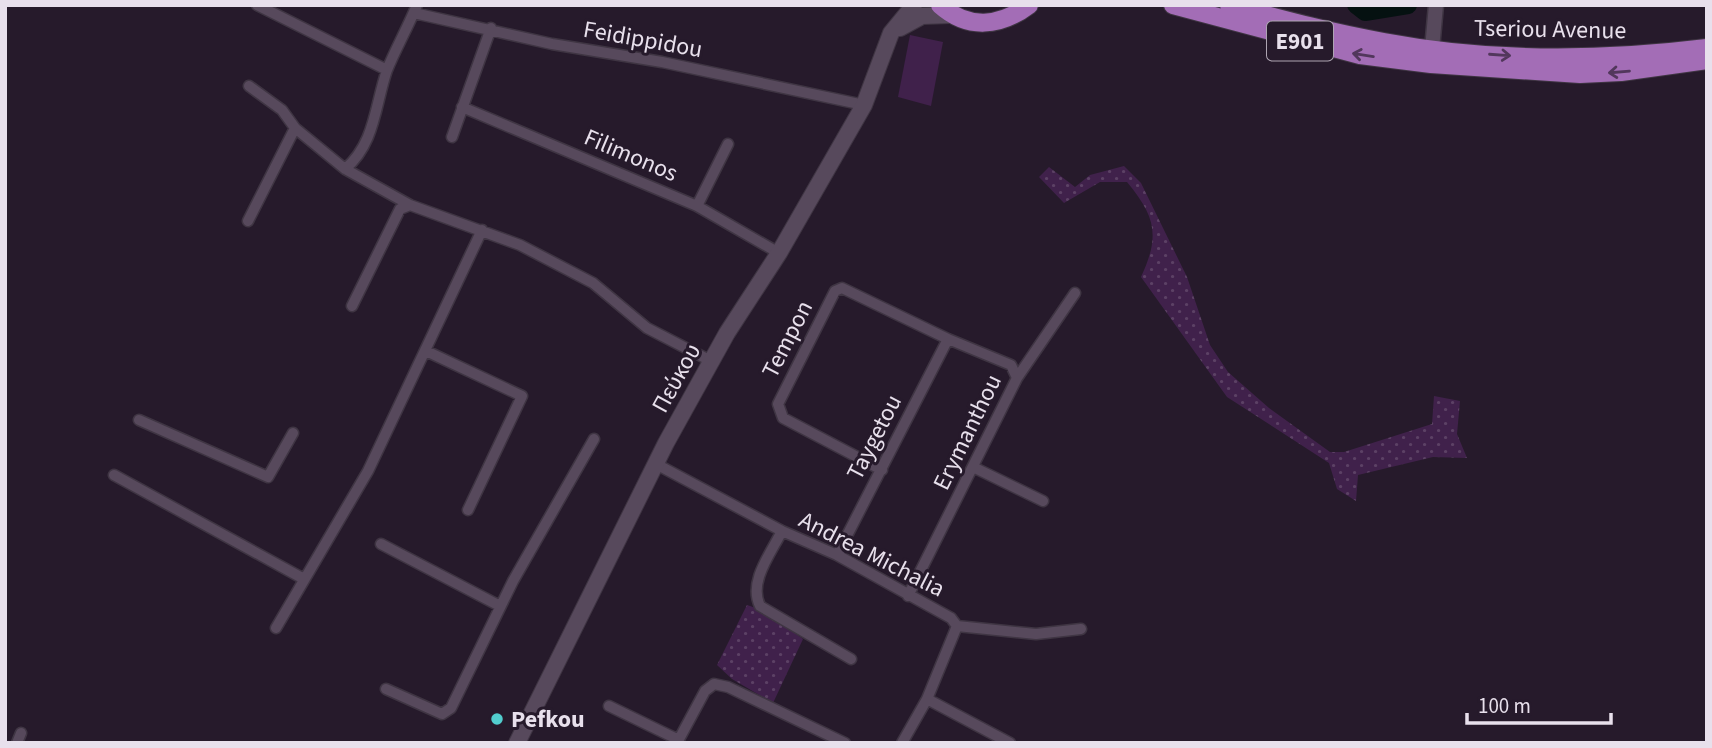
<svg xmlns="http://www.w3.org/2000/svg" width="1712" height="748" viewBox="0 0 1712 748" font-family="'Source Sans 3',sans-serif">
<defs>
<pattern id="grass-dots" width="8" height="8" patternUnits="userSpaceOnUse" patternTransform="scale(1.75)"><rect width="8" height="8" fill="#40214b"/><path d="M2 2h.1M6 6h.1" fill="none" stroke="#5c4165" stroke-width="1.8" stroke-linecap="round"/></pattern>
</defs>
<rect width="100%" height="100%" fill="#261a2b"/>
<!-- grass -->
<path fill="url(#grass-dots)" d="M1124 166 1141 183 1187 277 1210 345 1228 372 1269 408 1330 452H1344L1432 424 1434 396 1460 401 1457 434 1467 458 1433 457 1358 475 1356 501 1337 489 1329 463 1227 397 1141 277C1160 236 1156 217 1127 182H1100L1064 203 1039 177 1049 167 1075 187 1090 175Z
M747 605 765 611 803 639 773 703 732 679 717 665Z"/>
<!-- green -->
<path fill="#40214b" d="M910 35 943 42 931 106 898 97Z"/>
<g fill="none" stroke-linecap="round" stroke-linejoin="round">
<!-- river -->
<path stroke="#051111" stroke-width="18" d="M1356 5 1365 12 1408 5"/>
<defs>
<path id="minor" d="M257 5 387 70
M414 13 552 44 662 62 864 105
M249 86 282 110 295 128 345 169 410 205 520 245 593 283 647 328 711 361
M462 107 697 206 779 253
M452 137 491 28
M345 169C375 144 375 105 387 70 396 48 408 27 417 5
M697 206 728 144
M248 221 295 128
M352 306 400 209 410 205
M426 351 522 396 468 510
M139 420 268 477 293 433
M656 464 782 531 837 555 951 618 957 626 1036 634 1081 629
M973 467 1043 501
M882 470 783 418 778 404 835 291 842 288 948 339 1011 365 1017 378
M114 475 304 579
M782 531C771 553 748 582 760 606L851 659
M381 544 500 606
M837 555 948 339
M908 596 1017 378 1075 293
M276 628 368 471 482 230
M386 689 442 714 451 708 513 581 594 439
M927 699 1010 743
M609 706 679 740
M17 743 21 733
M677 743 705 691 714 684 728 687 845 743
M902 743 927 699 957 626"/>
<path id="tertiary" d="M1431 60 1436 5"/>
<path id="secondary" d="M900 28 922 16 950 15
M517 743 666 443 727 333 779 253 864 105 891 33 914 5"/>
<path id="primary" d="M940 5C968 30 1000 27 1029 5
M1173 5 1360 55 1431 64 1580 74 1621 72 1707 60
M1229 5C1281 19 1332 33 1384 42 1490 62 1601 61 1707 48"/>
</defs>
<!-- minor casing -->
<use href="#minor" stroke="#3f3543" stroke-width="13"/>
<!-- tertiary casing -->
<use href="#tertiary" stroke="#3f3543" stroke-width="17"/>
<!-- secondary casing -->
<use href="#secondary" stroke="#3f3543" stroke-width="18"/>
<!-- primary casing -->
<use href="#primary" stroke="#3f3543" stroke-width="20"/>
<!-- minor -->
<use href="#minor" stroke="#57495c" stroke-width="10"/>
<!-- tertiary -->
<use href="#tertiary" stroke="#57495c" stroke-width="14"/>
<!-- secondary -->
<use href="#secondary" stroke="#57495c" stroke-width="16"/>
<!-- primary -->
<use href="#primary" stroke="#a36db6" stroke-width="18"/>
</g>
<!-- one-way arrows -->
<defs><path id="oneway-shaft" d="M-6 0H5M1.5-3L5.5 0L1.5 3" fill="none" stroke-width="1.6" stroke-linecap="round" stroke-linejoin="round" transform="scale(1.75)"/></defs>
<g stroke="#52375c">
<use href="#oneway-shaft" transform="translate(1363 55) rotate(-171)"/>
<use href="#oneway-shaft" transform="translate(1500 55) rotate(4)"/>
<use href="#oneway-shaft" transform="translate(1619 72) rotate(175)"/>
</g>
<!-- markers -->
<circle fill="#52cdce" stroke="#261a2b" stroke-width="2.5" cx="497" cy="719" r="7"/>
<g text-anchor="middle" stroke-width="6" stroke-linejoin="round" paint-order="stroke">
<!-- shield labels -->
<rect fill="#261a2b" stroke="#aea5b2" stroke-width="2" x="1267" y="21.5" width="66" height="39" rx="5"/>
<g font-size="23" font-weight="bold" fill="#e8e0ec">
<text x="1300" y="49">E901</text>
</g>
<!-- street labels -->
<g font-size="24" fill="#e8e0ec" stroke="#261a2b">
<text transform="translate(1550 29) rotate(1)" y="8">Tseriou Avenue</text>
<text transform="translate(643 39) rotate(10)" y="8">Feidippidou</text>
<text transform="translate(631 155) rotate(23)" y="8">Filimonos</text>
<text transform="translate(787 339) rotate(-63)" y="8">Tempon</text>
<text transform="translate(676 378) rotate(-61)" y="8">Πεύκου</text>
<text transform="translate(967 432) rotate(-64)" y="8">Erymanthou</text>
<text transform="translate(874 437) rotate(-63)" y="8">Taygetou</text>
<text transform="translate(872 554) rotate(27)" y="8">Andrea Michalia</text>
</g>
<!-- poi labels -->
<g font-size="24" font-weight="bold" fill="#e8e0ec" stroke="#261a2b" text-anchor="start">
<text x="511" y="727">Pefkou</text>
</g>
</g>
<!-- border -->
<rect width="1712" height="748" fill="none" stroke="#e8e0ec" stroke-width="14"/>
<!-- scale -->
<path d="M1467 713v10h144v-10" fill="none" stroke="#e8e0ec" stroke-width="3.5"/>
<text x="1478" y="713" font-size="21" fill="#e8e0ec" stroke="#261a2b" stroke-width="5" paint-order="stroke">100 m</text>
</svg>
